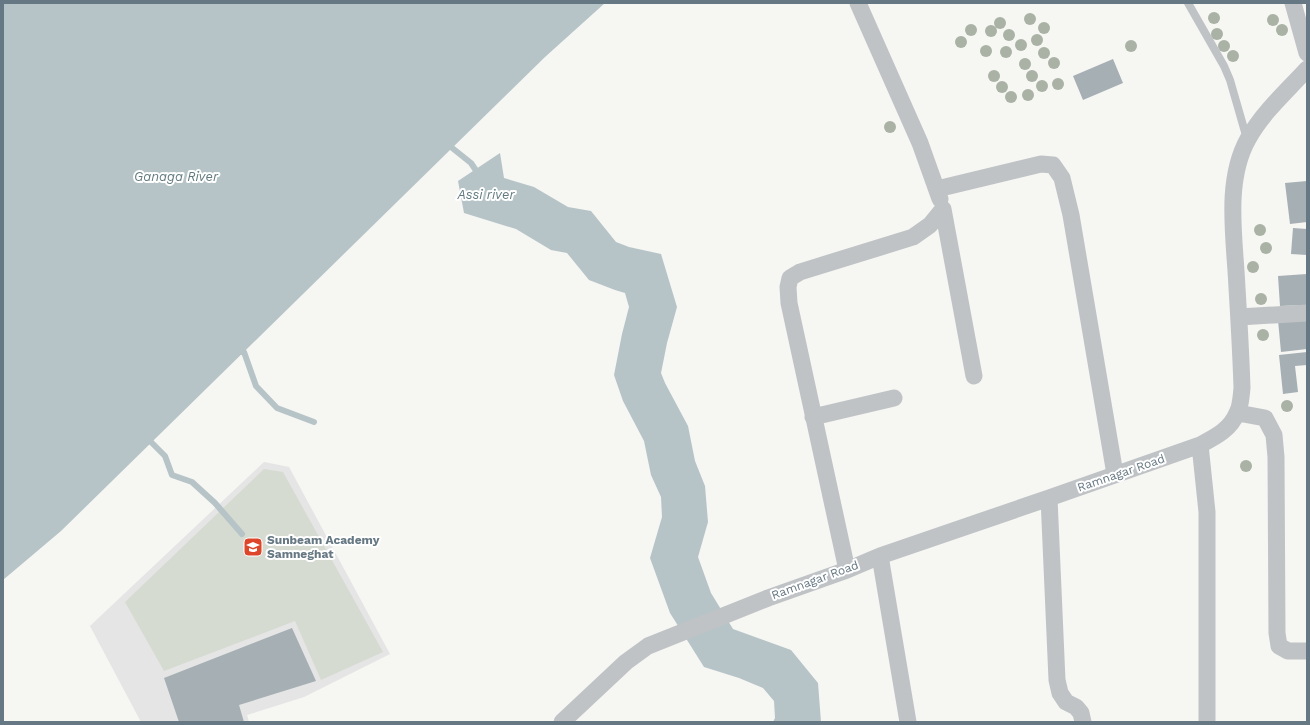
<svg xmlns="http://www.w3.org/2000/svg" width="1310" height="725" viewBox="0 0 1310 725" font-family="'Work Sans',sans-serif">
<rect width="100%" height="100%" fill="#f6f6f3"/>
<!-- built -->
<path fill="#e4e5e4" d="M264 462 289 467 390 654 304 697 247 715 249 722H141L90 626Z"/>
<!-- green -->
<path fill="#d6dbd2" d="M264 469 283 472 383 652 321 680 295 621 164 671 125 602Z"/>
<!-- water -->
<path fill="#b6c4c7" d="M3 3H605L545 57 61 531 3 580Z
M500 153 504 178 534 187 568 207 591 211 616 242 629 247 661 254 677 307 667 343 661 373 665 383 688 426 695 461 705 486 708 522 698 557 711 593 733 629 791 650 818 683 821 722H773L775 718 774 701 763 688 739 678 704 667 670 613 650 558 662 517 661 497 651 475 644 441 623 401 614 375 622 334 629 307 625 293 615 290 589 280 567 253 551 250 516 229 464 213 458 181Z"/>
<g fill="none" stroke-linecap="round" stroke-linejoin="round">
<!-- stream -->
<path stroke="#b6c4c7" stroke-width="6" d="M446 143 471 163 479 175
M236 352H244L256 386 277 408 314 422
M146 437 165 456 172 475 192 482 215 503 242 534"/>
</g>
<!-- building -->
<path fill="#a6afb4" d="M1113 59 1123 83 1083 100 1073 76Z
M1307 181V222L1290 224 1285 183Z
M1293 228 1307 229V255L1291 254Z
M1307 274V305L1280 306 1278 276Z
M1307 317V349L1281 352 1278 320Z
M1307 352V365L1295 366 1298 392 1283 394 1279 355Z
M292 628 316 681 239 705 244 722H179L164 678Z"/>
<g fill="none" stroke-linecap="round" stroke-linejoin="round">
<!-- service -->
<path stroke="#bfc3c6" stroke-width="8" d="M1188 3 1224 66 1230 80 1247 139"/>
<!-- minor -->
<path stroke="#bfc3c6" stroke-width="17" d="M858 3 920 143 940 199
M1293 3 1307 53
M937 189 1041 164 1053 165 1062 178 1071 215 1115 474
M1239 317 1307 313
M1238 413 1265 418 1274 435 1276 457 1277 633 1279 646 1288 651H1307
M813 417 894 398
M1200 445 1207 512V722
M1049 498 1057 680 1060 693 1066 702 1076 707 1081 713 1083 722
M880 556 908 722
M847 570 789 303 788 287 790 278 800 272 913 237 930 225 943 209 974 376
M562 722 626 662 648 646 768 598 847 570 880 556 1049 498 1200 445C1215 437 1230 430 1237 413 1241 406 1241 396 1242 388 1241 355 1239 321 1237 288 1235 240 1224 182 1248 139 1263 112 1287 91 1307 69"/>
</g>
<!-- trees -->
<g fill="#aab2a5">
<circle cx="1214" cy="18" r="6"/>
<circle cx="1030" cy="19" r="6"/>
<circle cx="1273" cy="20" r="6"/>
<circle cx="1000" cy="23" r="6"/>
<circle cx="1044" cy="28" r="6"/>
<circle cx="971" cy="30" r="6"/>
<circle cx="1282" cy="30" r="6"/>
<circle cx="991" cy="31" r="6"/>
<circle cx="1217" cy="34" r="6"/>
<circle cx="1009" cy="35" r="6"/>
<circle cx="1037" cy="40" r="6"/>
<circle cx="961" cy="42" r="6"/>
<circle cx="1021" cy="45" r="6"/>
<circle cx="1131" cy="46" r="6"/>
<circle cx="1224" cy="46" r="6"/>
<circle cx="986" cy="51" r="6"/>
<circle cx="1006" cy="52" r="6"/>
<circle cx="1044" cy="53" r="6"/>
<circle cx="1233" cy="56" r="6"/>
<circle cx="1054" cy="63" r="6"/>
<circle cx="1025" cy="64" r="6"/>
<circle cx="994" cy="76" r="6"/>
<circle cx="1032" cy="76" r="6"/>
<circle cx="1058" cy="84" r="6"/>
<circle cx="1042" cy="86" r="6"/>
<circle cx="1002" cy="87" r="6"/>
<circle cx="1028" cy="95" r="6"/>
<circle cx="1011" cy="97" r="6"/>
<circle cx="890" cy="127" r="6"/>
<circle cx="1260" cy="230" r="6"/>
<circle cx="1266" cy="248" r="6"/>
<circle cx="1253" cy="267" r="6"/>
<circle cx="1261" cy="299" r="6"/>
<circle cx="1263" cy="335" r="6"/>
<circle cx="1287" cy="406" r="6"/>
<circle cx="1246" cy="466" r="6"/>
</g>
<!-- icons -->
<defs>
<symbol id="school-square" viewBox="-11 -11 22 22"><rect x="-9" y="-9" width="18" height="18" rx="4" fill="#de462b" stroke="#fff"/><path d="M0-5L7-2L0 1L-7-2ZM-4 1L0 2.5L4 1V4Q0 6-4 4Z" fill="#fff"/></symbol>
</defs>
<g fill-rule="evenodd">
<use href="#school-square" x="242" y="536" width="22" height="22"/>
</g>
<g text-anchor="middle" stroke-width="4" stroke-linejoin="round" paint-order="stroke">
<!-- street labels -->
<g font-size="12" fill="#667883" stroke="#fff">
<text transform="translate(1121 473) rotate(-19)" y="4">Ramnagar Road</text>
<text transform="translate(815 580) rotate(-20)" y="4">Ramnagar Road</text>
</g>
<!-- poi labels -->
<g font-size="12" font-weight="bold" fill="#667883" stroke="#fff" text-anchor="start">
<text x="267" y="544">Sunbeam Academy<tspan x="267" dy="14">Samneghat</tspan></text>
</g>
<!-- water labels -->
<g font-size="13" font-style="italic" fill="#627a7f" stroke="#fff">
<text x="176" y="181">Ganaga River</text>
<text x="486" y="199">Assi river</text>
</g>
</g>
<!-- border -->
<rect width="1310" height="725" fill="none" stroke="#667883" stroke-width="8"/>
</svg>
